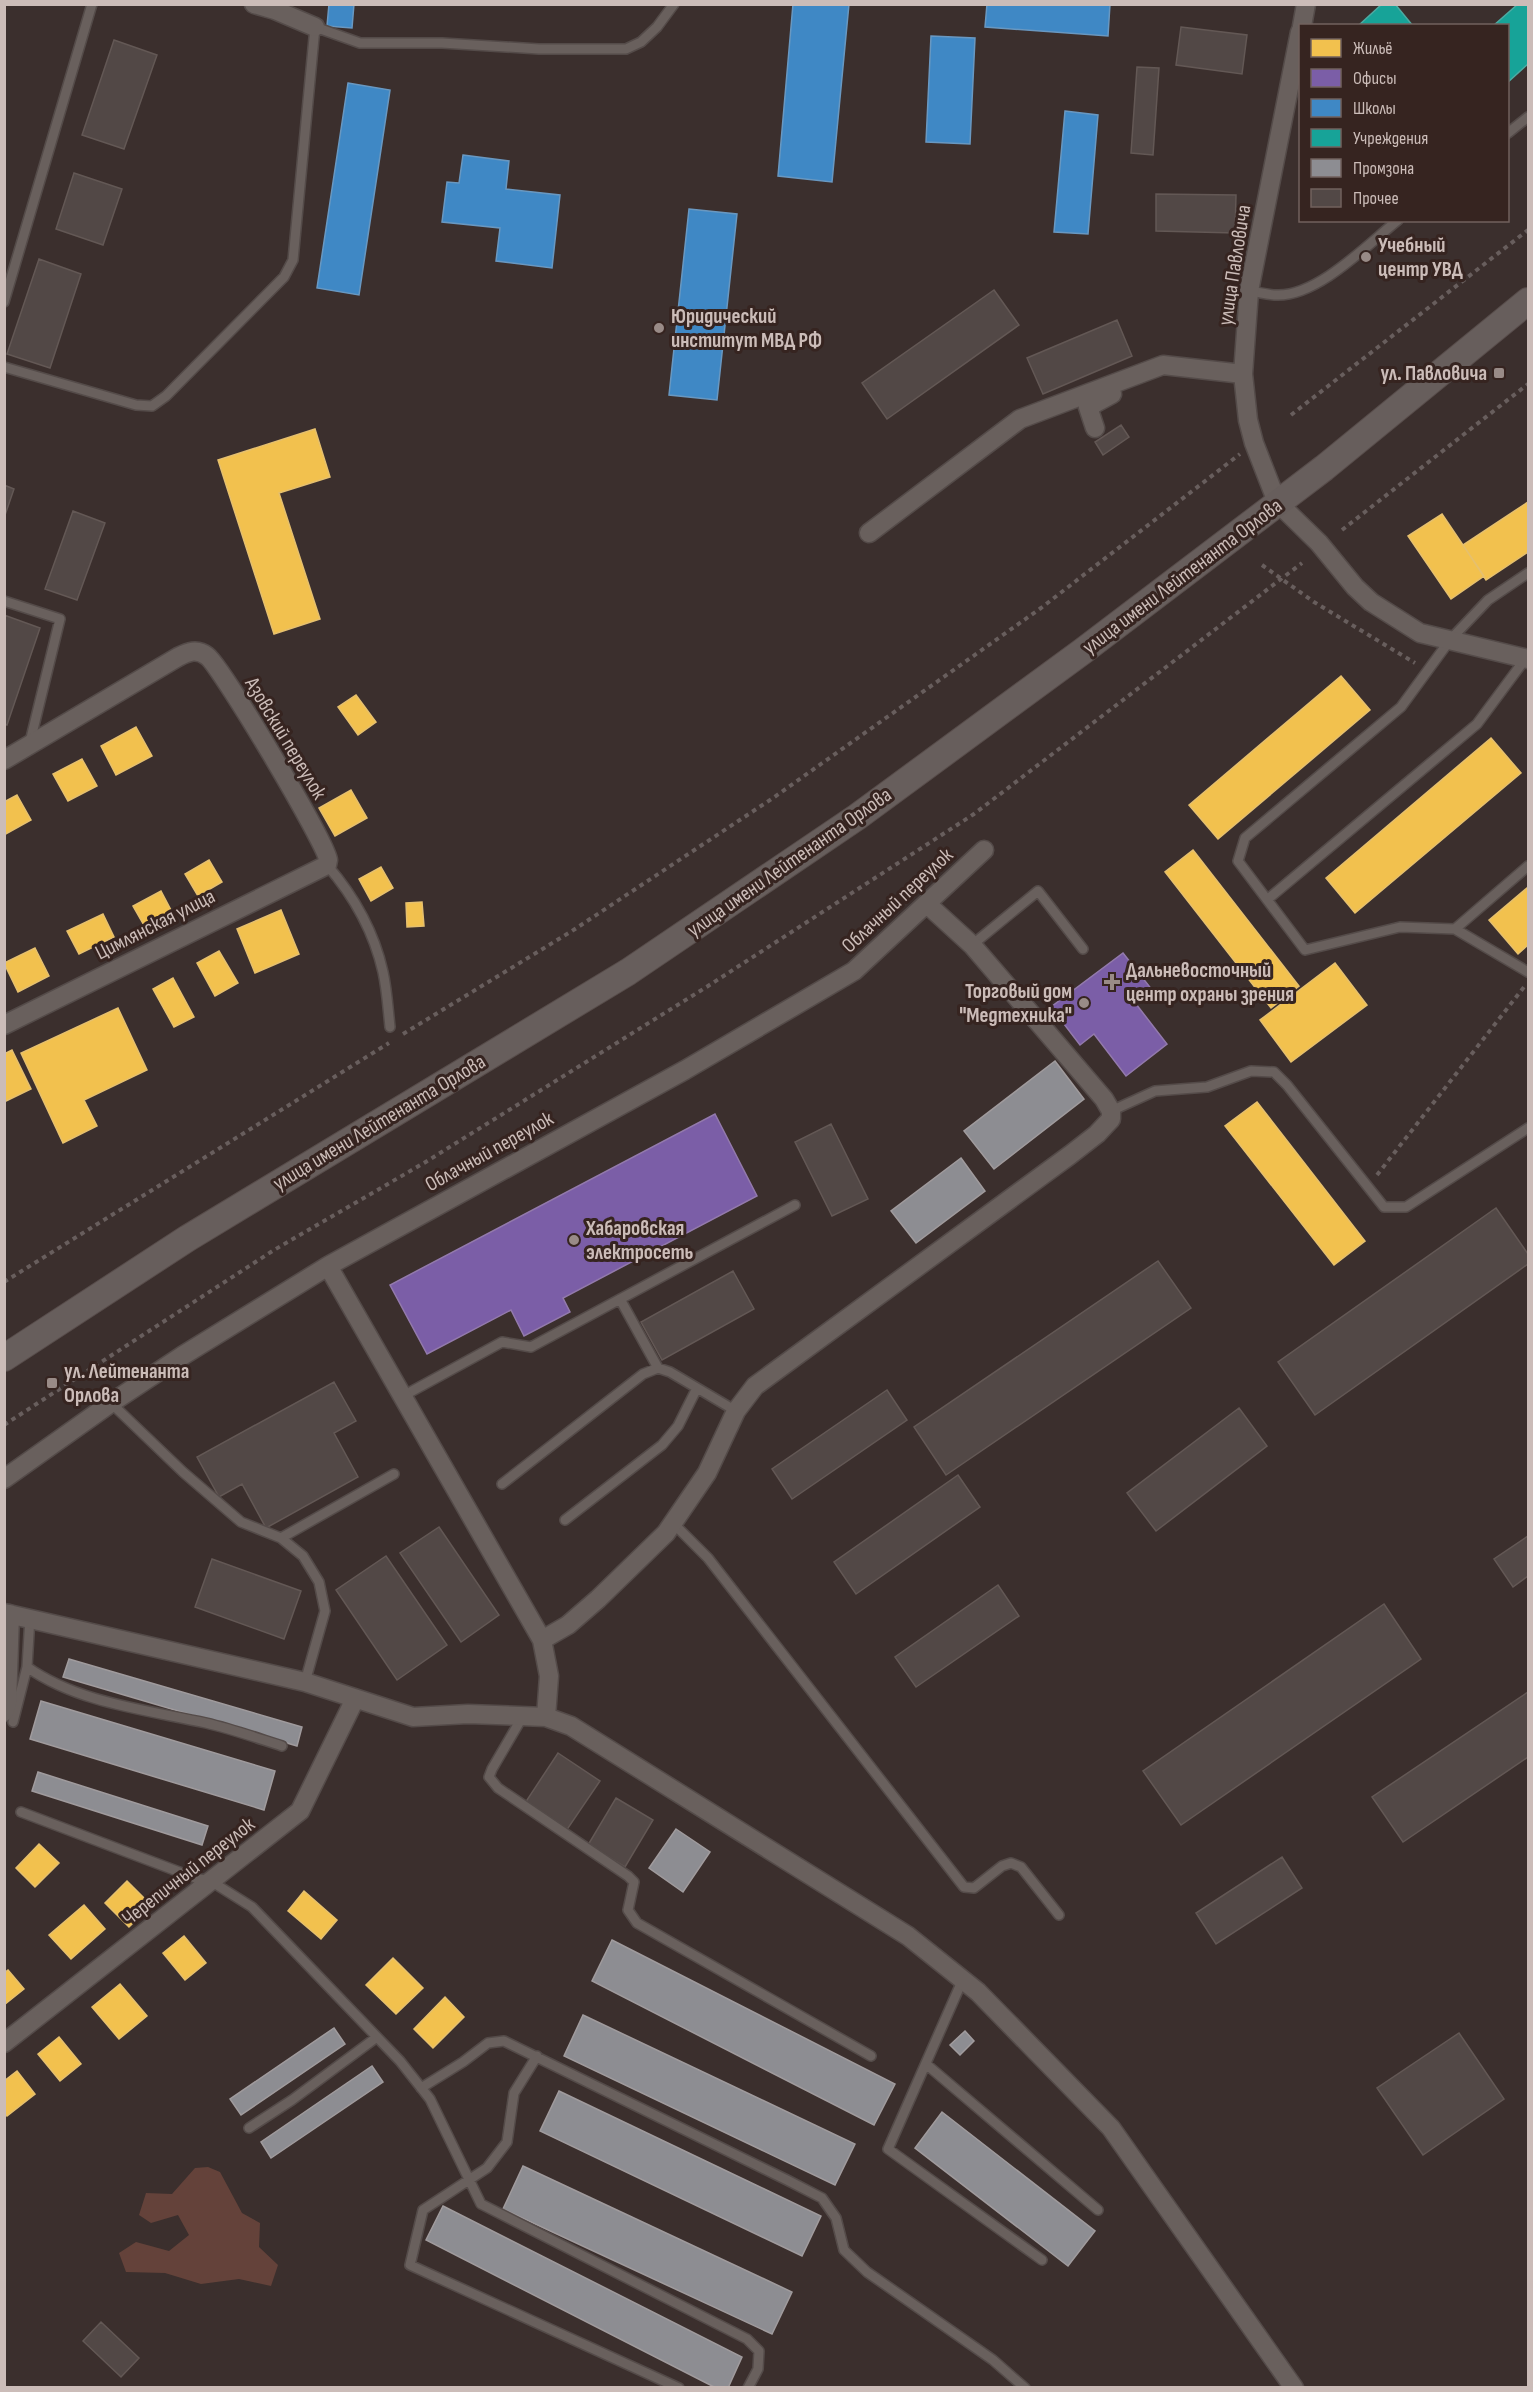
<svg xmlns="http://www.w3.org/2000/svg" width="1533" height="2392" viewBox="0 0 1533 2392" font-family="'Sofia Sans Condensed',sans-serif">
<rect width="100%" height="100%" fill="#3b2f2d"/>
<!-- water -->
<path fill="#64423a" d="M208 2167 220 2172 242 2213 260 2223 259 2247 278 2265 271 2286 239 2279 201 2284 165 2273 126 2272 119 2253 136 2242 169 2251 189 2235 178 2215 151 2223 139 2215 146 2193 172 2194 195 2168Z"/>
<!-- homes -->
<path fill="#f2c14e" stroke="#e6c06e" stroke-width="1.5" d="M315 429 330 477 279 493 320 619 274 634 218 460Z
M1528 502V552L1486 580 1463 545Z
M1442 514 1484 576 1451 599 1408 536Z
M1341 676 1370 710 1218 839 1189 805Z
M356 695 376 722 358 735 338 707Z
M136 727 152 756 116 775 101 746Z
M1491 738 1521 773 1355 913 1326 878Z
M82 759 97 786 68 801 53 774Z
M351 790 367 818 335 836 319 808Z
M17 795 31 820 4 835V802Z
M1193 850 1299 986 1271 1008 1165 872Z
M209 860 222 882 198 896 185 874Z
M381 867 393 888 371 901 359 879Z
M1528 887V945L1518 954 1489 920Z
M161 891 172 912 145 927 133 906Z
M422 902 424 926 407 927 406 903Z
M281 910 299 954 255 973 237 929Z
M103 914 114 937 79 954 67 931Z
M35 948 49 976 18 992 4 963Z
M219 951 238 983 215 996 197 963Z
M1335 963 1367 1005 1291 1062 1260 1020Z
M173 978 194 1017 174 1027 153 989Z
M118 1008 147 1070 84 1100 97 1126 63 1143 21 1053Z
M12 1050 31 1089 4 1102V1054Z
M1257 1102 1365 1241 1334 1265 1225 1126Z
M39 1844 59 1863 35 1887 16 1868Z
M127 1881 151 1905 129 1927 105 1903Z
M304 1891 337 1920 321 1939 288 1911Z
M84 1905 105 1929 71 1959 49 1935Z
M184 1936 206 1963 185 1980 163 1953Z
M393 1958 423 1988 396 2014 366 1985Z
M8 1970 24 1989 4 2005V1973Z
M120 1984 147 2016 119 2039 92 2007Z
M445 1997 464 2017 433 2048 414 2029Z
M59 2037 81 2064 60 2081 38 2054Z
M17 2071 35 2094 7 2116 4 2113V2081Z"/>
<!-- offices -->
<path fill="#7b5ea7" stroke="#937aac" stroke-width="1.5" d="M1123 953 1153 991 1136 1004 1167 1044 1126 1076 1094 1034 1080 1045 1051 1007Z
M715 1114 757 1196 563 1298 570 1312 524 1336 511 1310 427 1354 390 1285Z"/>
<!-- schools -->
<path fill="#3f88c5" stroke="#6998c1" stroke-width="1.5" d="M329 4H354L352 28 327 26Z
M793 4H849L832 182 778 176Z
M987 4H1110L1108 36 985 27Z
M931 36 975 38 970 144 926 142Z
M348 83 390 90 359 295 317 288Z
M1065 111 1098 115 1088 234 1054 232Z
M463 155 509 161 506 189 560 195 552 268 496 261 500 228 442 222 447 182 459 183Z
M689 209 737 214 717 400 669 395Z"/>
<!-- public -->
<path fill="#17a398" stroke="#4daaa2" stroke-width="1.5" d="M1382 4H1395L1413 26H1358Z
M1518 4H1528V64L1508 82V26H1493Z"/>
<!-- industry -->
<path fill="#8d8d92" stroke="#a09b9d" stroke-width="1.5" d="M1055 1061 1084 1099 994 1169 964 1131Z
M961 1158 985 1191 916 1243 891 1211Z
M69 1659 302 1727 297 1746 63 1677Z
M41 1701 275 1771 264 1810 30 1739Z
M38 1772 208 1826 202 1845 32 1791Z
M676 1829 710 1852 683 1892 649 1868Z
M612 1940 895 2084 874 2125 592 1981Z
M583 2015 855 2144 835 2185 564 2056Z
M334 2028 345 2044 241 2115 230 2099Z
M965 2031 974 2041 960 2055 950 2045Z
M372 2066 383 2082 271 2158 261 2142Z
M559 2091 821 2216 802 2256 540 2131Z
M942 2112 1095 2231 1068 2266 915 2148Z
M523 2166 792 2292 772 2334 503 2209Z
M443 2206 742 2357 728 2388H716L426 2240Z"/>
<!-- building -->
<path fill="#524846" stroke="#635855" stroke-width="1.5" d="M1181 27 1247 35 1242 74 1176 65Z
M114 40 157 55 124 149 82 135Z
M1137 67 1159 68 1153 155 1131 153Z
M74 173 122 189 103 245 56 229Z
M1156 194 1236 195 1235 233 1156 231Z
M39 259 81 274 50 368 7 354Z
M994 290 1019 325 887 419 862 383Z
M1117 320 1132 356 1043 394 1027 358Z
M1121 425 1129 437 1103 455 1095 442Z
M4 485 14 489 4 518Z
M73 511 105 523 77 600 45 589Z
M4 615 40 628 7 725 4 724Z
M831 1124 868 1199 832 1216 795 1142Z
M1496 1208 1528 1254V1264L1315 1415 1278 1362Z
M1158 1261 1191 1308 946 1475 914 1427Z
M733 1271 754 1309 662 1360 641 1322Z
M334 1382 356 1421 334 1433 358 1477 266 1528 242 1484 219 1497 197 1457Z
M887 1390 907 1420 792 1499 772 1469Z
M1239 1408 1267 1446 1156 1531 1127 1493Z
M958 1475 980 1507 856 1594 834 1562Z
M439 1527 499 1615 461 1642 400 1553Z
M1528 1536V1576L1513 1587 1494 1559Z
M386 1556 447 1645 397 1680 336 1590Z
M212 1559 301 1591 284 1639 195 1607Z
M998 1585 1019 1616 916 1687 895 1657Z
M1384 1604 1421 1659 1181 1825 1143 1771Z
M1528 1692V1757L1403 1842 1372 1797Z
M558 1753 600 1781 566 1831 525 1803Z
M616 1798 653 1820 625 1867 588 1845Z
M1282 1857 1302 1888 1216 1944 1196 1913Z
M1459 2033 1504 2099 1423 2155 1377 2088Z
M101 2322 139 2358 121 2377 83 2341Z"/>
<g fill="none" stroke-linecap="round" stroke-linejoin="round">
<defs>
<path id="service" d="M1508 133 1528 117
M1249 291C1258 292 1268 295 1277 295 1318 296 1367 245 1398 220
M4 302 92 4
M4 367 136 405 152 406 166 396 284 277 293 260 315 27 360 43H442L539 49H626L641 42 657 27 674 4
M4 601 60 619 30 742
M327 865C353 895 374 932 383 972 387 990 388 1009 390 1027
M1528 866 1455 929 1528 972
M1268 899 1477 724 1526 658
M1455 929 1400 927 1305 950 1238 861 1245 838 1401 707 1450 640 1488 600 1528 573
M972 945 1038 891 1083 949
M1111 1111 1155 1091 1207 1087 1251 1071 1274 1072 1287 1085 1384 1207H1406L1528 1128
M620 1299 658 1368
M403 1396 502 1342 531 1347 795 1205
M111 1403 183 1472 241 1522 281 1538 303 1556 319 1582 325 1611 305 1682
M502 1484 643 1374 658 1368 670 1372 736 1411
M565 1520 662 1445 678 1426 697 1388
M673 1523 708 1558 964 1887 974 1888 1002 1866 1011 1863 1021 1867 1059 1915
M281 1538 394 1474
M30 1617 27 1667C78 1703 147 1710 206 1723 232 1729 257 1738 282 1746
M523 1716 492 1769 489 1777 498 1788 628 1876 634 1882 628 1910 637 1923 871 2056
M13 1722 27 1667
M21 1812 198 1879 209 1880 252 1907 400 2061 430 2099 481 2204 747 2339 759 2351 758 2369 748 2388
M963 1979 888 2149 1042 2260
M537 2056 514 2093 507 2142 487 2168 423 2210 410 2265 679 2388
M926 2064 1098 2210
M421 2088 463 2062 488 2043 504 2041 787 2180 822 2198 836 2218 844 2250 867 2272 993 2360 1025 2388
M249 2128 292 2100 377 2037"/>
<path id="minor" d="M254 4 275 10 315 27
M1302 26 1306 4
M1300 32 1249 291 1243 374 1248 420 1254 443 1277 502 1319 543 1355 587 1371 602 1420 633 1528 659
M1095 428 1088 407 1112 394
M869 533 1020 419 1163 365 1243 374
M4 760 178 657C188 652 197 648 207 656 221 666 327 844 328 860L327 865 4 1025
M328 1266 542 1640 549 1676 546 1717
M4 1479 111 1403 182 1356 328 1266 685 1070 854 971 984 850
M4 1613 305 1682 413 1717 468 1714 546 1717 571 1726 908 1936 978 1992 1111 2128 1294 2388
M542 1640 568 1625 598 1599 666 1533 707 1473 736 1411 755 1386 1070 1155 1097 1134 1111 1119V1111L1104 1099 972 945 927 904
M4 1712 7 1704 10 1614
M4 2043 300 1811 355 1699"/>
<path id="secondary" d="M4 1358 188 1238 628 972 857 817 1083 651 1324 468 1528 301"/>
</defs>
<!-- service casing -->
<use href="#service" stroke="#544b49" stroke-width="12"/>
<!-- minor casing -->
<use href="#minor" stroke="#544b49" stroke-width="21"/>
<!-- secondary casing -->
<use href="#secondary" stroke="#584d4b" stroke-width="28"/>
<!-- path -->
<path stroke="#685e5d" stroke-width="4" stroke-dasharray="4.5 4.5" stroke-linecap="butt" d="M1291 415 1528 230
M1342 530 1528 384
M1262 565 1314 602 1415 663
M403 1034 572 931 773 798 1041 608 1240 454
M1377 1175 1524 987
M4 1282 389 1043
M4 1425 274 1250 424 1163 708 986 974 814 1302 563"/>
<!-- service -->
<use href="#service" stroke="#69605d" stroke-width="9"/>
<!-- minor -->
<use href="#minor" stroke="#69605d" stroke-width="18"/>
<!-- secondary -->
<use href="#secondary" stroke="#675e5c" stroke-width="26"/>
</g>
<!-- markers -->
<g fill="#998b87" stroke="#362420" stroke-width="2">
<circle cx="1366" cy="257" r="6"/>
<circle cx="659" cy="328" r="6"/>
<rect x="1493" y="367" width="12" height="12" rx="3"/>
<path d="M1109 973h6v6h6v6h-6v6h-6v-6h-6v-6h6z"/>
<circle cx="1084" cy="1003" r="6"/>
<circle cx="574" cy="1240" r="6"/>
<rect x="46" y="1377" width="12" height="12" rx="3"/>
</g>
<g text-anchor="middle" stroke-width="6" stroke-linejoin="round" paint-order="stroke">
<!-- poi labels -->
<g font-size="21" font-weight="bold" fill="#cbbcb8" stroke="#362420" text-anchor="start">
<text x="1378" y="252">Учебный<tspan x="1378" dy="24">центр УВД</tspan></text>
<text x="671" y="323">Юридический<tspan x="671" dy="24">институт МВД РФ</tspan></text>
<text x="1487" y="380" text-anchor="end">ул. Павловича</text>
<text x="1126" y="977">Дальневосточный<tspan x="1126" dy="24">центр охраны зрения</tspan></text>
<text x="1072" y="998" text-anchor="end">Торговый дом<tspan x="1072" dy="24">"Медтехника"</tspan></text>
<text x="586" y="1235">Хабаровская<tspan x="586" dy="24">электросеть</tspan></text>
<text x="64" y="1378">ул. Лейтенанта<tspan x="64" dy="24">Орлова</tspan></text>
</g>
<!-- street labels -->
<g font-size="21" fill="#cbbcb8" stroke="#362420">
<text transform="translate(1234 265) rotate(-81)" y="7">улица Павловича</text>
<text transform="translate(1182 576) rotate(-37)" y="7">улица имени Лейтенанта Орлова</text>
<text transform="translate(286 738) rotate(59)" y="7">Азовский переулок</text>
<text transform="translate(789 862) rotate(-35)" y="7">улица имени Лейтенанта Орлова</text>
<text transform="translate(897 900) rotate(-43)" y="7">Облачный переулок</text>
<text transform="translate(155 924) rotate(-27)" y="7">Цимлянская улица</text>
<text transform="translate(379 1122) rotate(-31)" y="7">улица имени Лейтенанта Орлова</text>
<text transform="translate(489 1151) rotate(-29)" y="7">Облачный переулок</text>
<text transform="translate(188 1871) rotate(-38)" y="7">Черепичный переулок</text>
</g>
</g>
<!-- border -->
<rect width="1533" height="2392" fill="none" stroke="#cbbcb8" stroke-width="12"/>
<!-- legend -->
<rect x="1299" y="24" width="210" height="198" fill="#362420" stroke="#72615d" stroke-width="1.5"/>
<rect x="1311" y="39" width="30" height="18" fill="#f2c14e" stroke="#72615d" stroke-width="1.5"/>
<text x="1353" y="54" font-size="18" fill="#cbbcb8">Жильё</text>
<rect x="1311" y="69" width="30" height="18" fill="#7b5ea7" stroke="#72615d" stroke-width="1.5"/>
<text x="1353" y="84" font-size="18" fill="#cbbcb8">Офисы</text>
<rect x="1311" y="99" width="30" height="18" fill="#3f88c5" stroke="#72615d" stroke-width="1.5"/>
<text x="1353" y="114" font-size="18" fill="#cbbcb8">Школы</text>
<rect x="1311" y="129" width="30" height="18" fill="#17a398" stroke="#72615d" stroke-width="1.5"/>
<text x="1353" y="144" font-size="18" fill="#cbbcb8">Учреждения</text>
<rect x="1311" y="159" width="30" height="18" fill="#8d8d92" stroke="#72615d" stroke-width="1.5"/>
<text x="1353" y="174" font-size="18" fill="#cbbcb8">Промзона</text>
<rect x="1311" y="189" width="30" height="18" fill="#524846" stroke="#72615d" stroke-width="1.5"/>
<text x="1353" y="204" font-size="18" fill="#cbbcb8">Прочее</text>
</svg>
